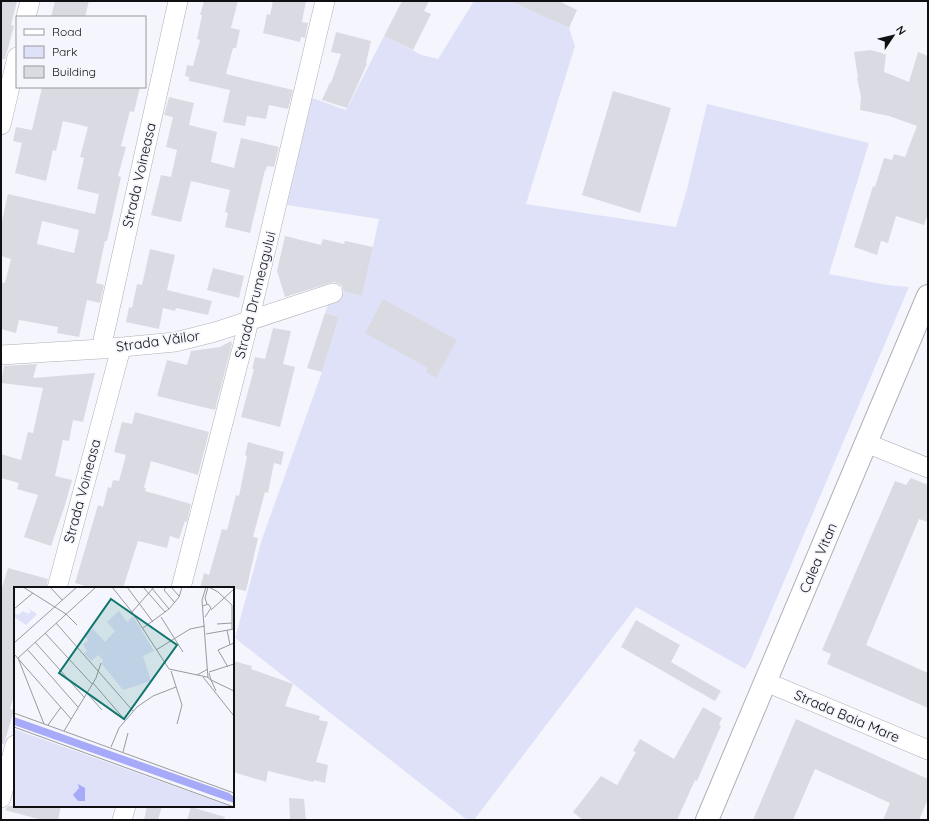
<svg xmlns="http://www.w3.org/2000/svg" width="929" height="821" viewBox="0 0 929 821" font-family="Quicksand,sans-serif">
<rect width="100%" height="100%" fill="#f5f6fd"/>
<!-- green -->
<path fill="#dfe1f9" d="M474 1H510L569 28 575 46 526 204 676 227 687 189 707 104 869 143 829 274 887 285 909 287 751 659 745 669 636 607 474 820H467L235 638 262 539 322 372 339 317 325 313 334 290 362 296 379 219 287 205 312 98 346 110 384 36 422 55 438 59Z"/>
<!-- building -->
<path fill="#dadbe2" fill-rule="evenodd" d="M1 1H17L11 25 14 26 5 59H1Z
M55 1H89L85 17H51Z
M204 1H238L231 28 240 30 236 48H233L226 74 293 90 288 109 269 105 266 119 247 116 245 126 223 122 230 90 189 81V77L185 76 187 65 193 66 200 40 197 39 202 15H200Z
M273 1H306L302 22 308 23 305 38 301 37 300 42 263 33 267 14 270 15Z
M402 1H429L424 11 431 14 413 50 384 36Z
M510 1H559L577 10 569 28Z
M336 32 371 41 366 63 367 64 347 108 322 100 330 82 331 83 341 54 331 52Z
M870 50 886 54 884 72 909 82 918 52 928 56V213L924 225 896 216 888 243 881 241 877 255 854 247 861 225 873 186 875 187 884 158 892 160 894 154 905 157 917 126 889 116 860 110 861 97 857 78H858L854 52Z
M42 87H140L134 112 130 111 121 146 126 147 118 176 121 177 107 241H105L96 283 104 285 100 303 87 300 79 337 57 333 58 327 19 320 16 333 1 329V282L5 283 11 259 1 256V225L8 194 95 214 99 194 77 189 84 158 80 157 88 127 63 121 56 151 53 150 46 181 15 173 22 143 13 141 16 127 32 130ZM42 221 79 230 74 253 37 244Z
M613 91 671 108 640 213 582 195Z
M169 97 194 103 189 125 217 132 211 162 234 168 241 138 279 147 274 167 267 166 266 170H265L250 233 225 227 228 213 225 212 230 190 191 181 181 222 151 215 161 175 171 177 177 150 166 147 173 117 164 115Z
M285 236 321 245 323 239 344 244 345 241 373 247 362 296 344 292 341 285 335 282 330 283 285 297 277 271Z
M150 249 175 255 167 290 212 301 208 315 176 308 175 311 163 308 159 329 126 322 129 307 132 308 137 284 142 285Z
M213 268 244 276 239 298 207 290Z
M383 299 457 340 436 378 426 372 428 368 365 333Z
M325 313 339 317 322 372 307 368Z
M273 328 291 331 283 364 295 367 280 427 241 417 254 369H252L255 357 265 359Z
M231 341 232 344 215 410 157 396 167 360 187 365 191 351 220 347Z
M37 364 33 378 95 373 83 422 73 420 69 441 63 440 55 476 72 480 65 505 51 546 24 537 38 495 17 489 19 483 1 478V454L21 460 28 432 33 433 43 388 1 383 4 366Z
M135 412 209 432 198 475 151 461 144 488H146L145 491 191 504 187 522 185 521 179 539 170 536 167 548 138 541 123 588H92L75 583 98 505 103 507 108 487 111 488 113 480 119 481 126 455 114 452 122 422 132 424Z
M248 442 284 452 281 465 274 463 268 493 265 492 253 537 258 538 246 591 233 588H200L204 573 209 575 222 529 227 530 236 495 239 496 247 456 245 455Z
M911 478 928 485V522L919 519 866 645 928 673V708L827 664 831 654 822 650 895 481 906 485Z
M8 568 48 579 46 588H15V692L10 709 14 710 4 744H1V591Z
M636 620 680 645 671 662 721 691 715 701 621 647Z
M233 661 252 666 251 669 293 684 285 706 320 716 319 720 328 722 316 762 328 765 325 783 314 780 313 782 268 771 266 782 233 772Z
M703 707 722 718 719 725 721 726 697 781 695 780 677 820H583L573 812 601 776 617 785 636 752 633 751 640 739 674 759Z
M796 719 928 779V799L919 820H883L890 803 815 769 793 820H753Z
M289 798 304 799 306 820H290Z
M8 806H61L58 820H42L5 810Z
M147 806H162L158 820H144Z
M191 807 225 817 224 820H187Z"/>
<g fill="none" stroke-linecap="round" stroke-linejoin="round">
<defs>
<path id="minor" d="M26 17 30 1
M1 125 17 57
M101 349 178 1
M1 355 101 349 175 342 215 332 333 293
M866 443 928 468
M57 588 121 348
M181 588 249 321 325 1
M766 682 928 750
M1 798 15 745
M122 820 126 806"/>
<path id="major" d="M707 820 928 296"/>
</defs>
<!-- minor casing -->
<use href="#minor" stroke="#afafb6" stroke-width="20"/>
<!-- major casing -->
<use href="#major" stroke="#afafb6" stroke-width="24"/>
<!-- minor -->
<use href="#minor" stroke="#fff" stroke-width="19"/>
<!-- major -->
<use href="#major" stroke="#fff" stroke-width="22"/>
</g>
<g text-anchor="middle" stroke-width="3.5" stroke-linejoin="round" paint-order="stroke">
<!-- street labels -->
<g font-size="14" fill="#101013" stroke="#f5f6fd">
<text transform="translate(139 175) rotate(-77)" y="5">Strada Voineasa</text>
<text transform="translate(255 295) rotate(-76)" y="5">Strada Drumeagului</text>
<text transform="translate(158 341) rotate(-8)" y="5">Strada Văilor</text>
<text transform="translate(82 491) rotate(-75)" y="5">Strada Voineasa</text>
<text transform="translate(818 558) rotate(-67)" y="5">Calea Vitan</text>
<text transform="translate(847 716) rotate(23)" y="5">Strada Baia Mare</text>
</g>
</g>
<!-- overview -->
<g transform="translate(14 587)">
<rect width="220" height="220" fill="#f5f6fd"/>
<path d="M11 19 23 27 12 38 0 30V24L2 23 1 26 4 28 9 24 15 27 17 24ZM105 24 113 35 119 29 140 64 129 69 137 94 109 103 88 77 89 73 84 68 77 74 70 66 73 64 69 57 74 54 71 47 79 42 91 55 101 44 93 35ZM0 142 218 220H0Z" fill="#dfe1f9"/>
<path d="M0 130 215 206 220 210V216L0 138ZM64 197 71 201V214H64L59 208 65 201Z" fill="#a6aaf8"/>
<path fill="none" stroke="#999a9f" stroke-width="1" d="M9 0 52 27 63 38M36 0 48 13M98 0 118 25 155 82 193 90 197 93 202 104M113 0 139 35M129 0 151 25M137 0 155 22M152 0 150 3 161 16M157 0 165 9M192 0 188 13 194 91M195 0 204 5 218 18M193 17 191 11 194 0M218 18V42M189 19 194 17 197 21 191 30M0 22 19 6M197 23 220 2M118 25 140 0M147 30 169 65M42 36 119 124M203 37 218 36M129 41 155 22 165 10 168 0M213 43 216 58M31 46 78 97M192 47 220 42M21 55 70 110M0 56 63 0M13 62 64 120M142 63 176 42 191 39M0 67 57 132M214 80 204 63 220 56M157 84 168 118 163 137M195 85 220 77M195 86 197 93 220 104M183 88 194 82M189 90 220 129M79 96 111 133M73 106 88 123M0 126 220 206M30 137 4 71 82 0M34 138 47 120M0 140 220 220M50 144 82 91 87 76M97 160 105 141 123 120 139 109 162 100M109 165 114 146"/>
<path fill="#0f766e" fill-opacity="0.15" stroke="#0f766e" stroke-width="2" d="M97 12 163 58 110 132 45 86Z"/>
<rect width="220" height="220" fill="none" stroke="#101013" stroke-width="2"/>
</g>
<!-- border -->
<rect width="929" height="821" fill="none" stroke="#101013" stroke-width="4"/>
<!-- legend -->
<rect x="16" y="16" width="130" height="72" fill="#f5f6fd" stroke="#999a9f"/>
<rect x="24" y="29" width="20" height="6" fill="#ffffff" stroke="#999a9f"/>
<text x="52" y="36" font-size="12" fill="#101013">Road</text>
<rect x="24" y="46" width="20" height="12" fill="#dfe1f9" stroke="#999a9f"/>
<text x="52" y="56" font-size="12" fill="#101013">Park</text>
<rect x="24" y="66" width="20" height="12" fill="#dadbe2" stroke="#999a9f"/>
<text x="52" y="76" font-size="12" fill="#101013">Building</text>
<!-- north arrow -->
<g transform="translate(893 36) rotate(55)" stroke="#f5f6fd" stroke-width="3" paint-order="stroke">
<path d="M0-3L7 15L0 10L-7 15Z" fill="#101013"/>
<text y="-6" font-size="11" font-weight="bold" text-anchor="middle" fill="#101013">N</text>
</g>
</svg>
